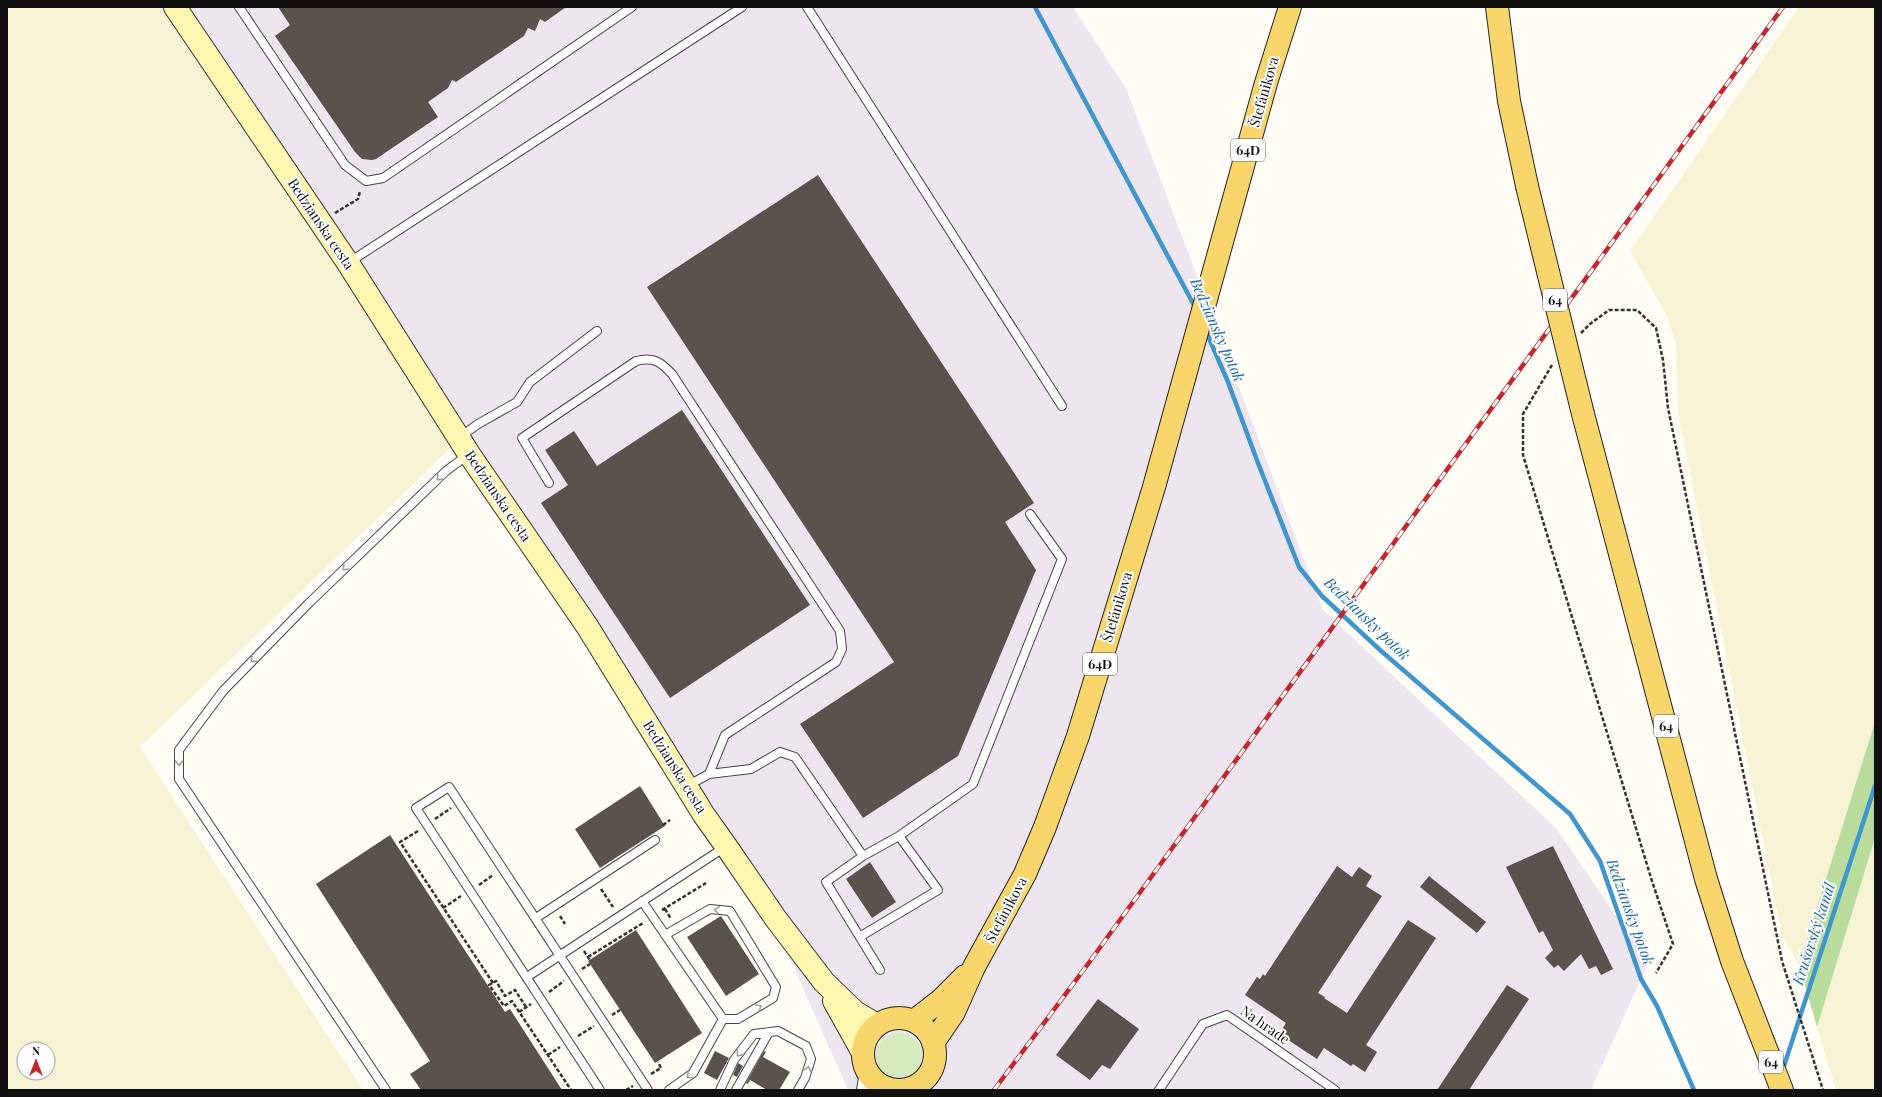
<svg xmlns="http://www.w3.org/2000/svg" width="1882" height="1097" viewBox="0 0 1882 1097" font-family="'Playfair Display',serif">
<rect width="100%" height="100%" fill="#fffdf5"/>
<!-- industrial -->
<path fill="#eee6ef" d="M188 7H1073L1126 88 1323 610 1556 828 1648 963 1591 1090H848L738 842 459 440Z"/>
<!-- farmland -->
<path fill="#f6f3d4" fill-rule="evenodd" d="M7 7H188L459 440 140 747 363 1090H7ZM24 1049H48V1073H24Z
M1799 7H1875V722L1799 965 1782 936 1678 412 1676 345 1666 314 1630 251Z
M1875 838V1090H1836L1817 1027Z"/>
<!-- green -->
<path fill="#d5ebbd" d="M876 1056a23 23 0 1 1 46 0a23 23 0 1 1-46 0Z"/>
<!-- forest -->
<path fill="#b9dc9c" d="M1875 722V838L1817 1027 1799 965Z"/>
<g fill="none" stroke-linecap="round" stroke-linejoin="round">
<!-- stream -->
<path stroke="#3f96cf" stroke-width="4.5" d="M1035 7 1196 309
M1205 329 1228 382 1258 463 1299 567 1322 596 1380 650 1570 814 1600 861 1641 979 1657 1006 1694 1090
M1783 1069 1875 786"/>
</g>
<!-- building -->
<path fill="#5a524d" d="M278 7H566L545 22 540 19 535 31 528 28 524 36 456 82 452 80 448 88 428 102 438 117 376 159 372 160 362 159 355 152 275 36 290 25Z
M818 175 1034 503 1005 522 1036 570 958 756 863 818 800 724 894 662 647 287Z
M682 410 810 605 670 698 541 503 568 485 545 450 574 431 597 466Z
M640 786 665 826 600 868 575 829Z
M390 835 505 1012 510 1009 562 1090H421L410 1074 430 1061 316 884Z
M1553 846 1613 969 1601 975 1596 966 1589 969 1581 954 1564 971 1558 965 1554 968 1545 958 1553 950 1543 931 1539 933 1506 867Z
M870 862 896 902 872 918 846 879Z
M1337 866 1352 877 1359 867 1372 876 1366 886 1382 896 1318 993 1325 997 1324 998 1347 1013 1408 920 1436 938 1366 1045 1377 1052 1365 1072 1353 1064 1351 1066 1324 1048 1317 1059 1279 1034 1286 1023 1245 995 1257 977 1260 979 1263 974 1265 976Z
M1429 876 1486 922 1477 933 1420 887Z
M721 916 759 974 726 996 687 937Z
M636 930 702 1033 655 1063 588 961Z
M1507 985 1529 999 1469 1090H1437Z
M1098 999 1139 1029 1110 1069 1102 1065 1090 1080 1056 1055Z
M754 1046 737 1077 733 1075 738 1063 743 1066Z
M715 1051 729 1058 717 1080 704 1073Z
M764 1051 766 1052 763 1057 790 1072 779 1090H767L750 1080 748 1084 746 1083Z"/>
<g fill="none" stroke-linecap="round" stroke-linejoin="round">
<defs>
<path id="lane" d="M239 7 345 165 366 181 383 178 632 7
M807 7 1062 406
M348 263 742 7
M460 437 478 424 517 402 530 382 597 331
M549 483 522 438 636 361C653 357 660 361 672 374L840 631 842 649 836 662 725 735 709 774
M687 786 709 774 751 769 780 752 795 757 863 856
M642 901 723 1019
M536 918 655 840
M665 935 710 909 730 911 776 987 773 998 738 1019H723
M861 936 938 890 899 836
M880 970 826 882 863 856 899 836 973 784 1062 559 1030 514
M527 977 725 847
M386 1090 179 779V750L223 691 308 604 446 471 469 454
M600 1090 416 808 449 787 648 1090
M669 1090 693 1073 723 1019
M720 1090 734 1060 754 1034 778 1031 806 1046 811 1059 805 1078 798 1090
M736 1090 769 1032
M1159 1090 1203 1024 1227 1015 1335 1090"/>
<path id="street" d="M865 1090 868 1072"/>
<path id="secondary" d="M175 7 348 263 469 454 587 626 704 815 726 846 776 919 824 982 855 1012 877 1025
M834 1001 863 1053"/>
<path id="primary" d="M1497 7 1509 101 1527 186
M1583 414 1706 879 1732 961 1782 1090
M863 1054a36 36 0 1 1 72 0a36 36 0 1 1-72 0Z
M914 1021 941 1000 965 976
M933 1043 954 1012 974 967 1025 874 1045 827 1078 736 1154 487 1266 83 1290 7"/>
</defs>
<!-- lane casing -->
<use href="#lane" stroke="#444" stroke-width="10"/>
<!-- street casing -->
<use href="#street" stroke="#444" stroke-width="18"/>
<!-- secondary casing -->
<use href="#secondary" stroke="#333" stroke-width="24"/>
<!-- primary casing -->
<use href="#primary" stroke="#222" stroke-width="24"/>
<!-- path -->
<path stroke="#333" stroke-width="2.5" stroke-dasharray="4 2" stroke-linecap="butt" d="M335 213 358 199 360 191
M1581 333 1590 324 1609 310H1637L1656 328 1663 360 1668 408 1782 961 1823 1090
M1552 365 1523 414V455L1651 878 1673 944 1656 973
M435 819 451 808
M663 825 670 820
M418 831 400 842 493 983
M479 885 493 875
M601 889 613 907
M443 908 461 896
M665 909 671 919
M662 910 706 883
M560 916 565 924
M584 951 590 960
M588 957 643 923
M582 969 590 964
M549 992 564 981
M526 1007 515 990 505 996 496 981 489 985 504 1006 512 1001 571 1090
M519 1012 531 1004
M612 1015 620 1010
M578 1036 594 1026
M548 1055 560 1047
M651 1074 661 1068 658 1062
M626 1090 633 1086"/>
<!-- lane -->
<use href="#lane" stroke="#fff" stroke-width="8"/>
<!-- street -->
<use href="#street" stroke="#fff" stroke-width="16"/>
<!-- secondary -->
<use href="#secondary" stroke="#fff6b0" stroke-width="22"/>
<!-- primary -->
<use href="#primary" stroke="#f9d66b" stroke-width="22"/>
<defs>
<path id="rail" d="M994 1090 1088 964 1783 7"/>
</defs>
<!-- rail casing -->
<use href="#rail" stroke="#c4262e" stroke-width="4.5"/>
<!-- rail -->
<use href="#rail" stroke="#fff" stroke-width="3" stroke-dasharray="9" stroke-linecap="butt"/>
<defs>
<path id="primary-bridge" d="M1527 186 1583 414"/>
</defs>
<!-- primary-bridge casing -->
<use href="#primary-bridge" stroke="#222" stroke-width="24" stroke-linecap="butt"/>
<!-- primary-bridge -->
<use href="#primary-bridge" stroke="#f9d66b" stroke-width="22"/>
</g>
<!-- one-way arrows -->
<defs><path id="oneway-chevron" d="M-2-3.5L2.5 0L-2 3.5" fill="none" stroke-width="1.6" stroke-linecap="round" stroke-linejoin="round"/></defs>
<g stroke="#a0a0a0">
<use href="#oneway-chevron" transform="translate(439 478) rotate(136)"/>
<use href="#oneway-chevron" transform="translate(345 568) rotate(136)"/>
<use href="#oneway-chevron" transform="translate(253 660) rotate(134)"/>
<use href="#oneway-chevron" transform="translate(179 763) rotate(91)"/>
<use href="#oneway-chevron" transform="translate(717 910) rotate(-172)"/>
<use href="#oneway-chevron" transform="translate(759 1007) rotate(-31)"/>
<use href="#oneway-chevron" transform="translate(739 1054) rotate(127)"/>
<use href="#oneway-chevron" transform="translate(808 1069) rotate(-74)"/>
<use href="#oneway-chevron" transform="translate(689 1076) rotate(141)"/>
</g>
<g text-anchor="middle" stroke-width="4" stroke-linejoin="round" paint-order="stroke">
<!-- shield labels -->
<g fill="#fff" stroke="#585858" stroke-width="1">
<rect x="1231" y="139" width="34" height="22" rx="3"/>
<rect x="1543" y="289" width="24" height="22" rx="3"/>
<rect x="1083" y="653" width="34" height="22" rx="3"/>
<rect x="1654" y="715" width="24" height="22" rx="3"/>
<rect x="1759" y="1051" width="24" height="22" rx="3"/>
</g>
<g font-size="13" font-weight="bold" fill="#111">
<text x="1248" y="155">64D</text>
<text x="1555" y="305">64</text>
<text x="1100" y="669">64D</text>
<text x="1666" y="731">64</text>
<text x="1771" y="1067">64</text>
</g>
<!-- street labels -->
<g font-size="14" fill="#111" stroke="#fff">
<text transform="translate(1264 92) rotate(-74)" y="5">Štefánikova</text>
<text transform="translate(321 224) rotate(56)" y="5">Bedzianska cesta</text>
<text transform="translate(498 496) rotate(56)" y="5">Bedzianska cesta</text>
<text transform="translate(1117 607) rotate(-73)" y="5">Štefánikova</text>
<text transform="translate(675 767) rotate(58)" y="5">Bedzianska cesta</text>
<text transform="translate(1006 910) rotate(-62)" y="5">Štefánikova</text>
<text transform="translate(1265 1025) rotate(35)" y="5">Na hrade</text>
</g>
<!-- water labels -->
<g font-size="15" font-style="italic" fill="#1768a6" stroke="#fff">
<text transform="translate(1217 330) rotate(66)" y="5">Bedziansky potok</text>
<text transform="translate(1367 619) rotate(44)" y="5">Bedziansky potok</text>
<text transform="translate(1630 912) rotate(70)" y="5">Bedziansky potok</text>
<text transform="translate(1814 934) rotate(-72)" y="5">Krušovský kanál</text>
</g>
</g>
<!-- border -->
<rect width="1882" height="1097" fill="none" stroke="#111111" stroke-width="16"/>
<!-- north arrow -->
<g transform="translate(36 1061)"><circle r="19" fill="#ffffff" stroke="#a0a0a0"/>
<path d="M0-3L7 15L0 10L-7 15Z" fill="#c4262e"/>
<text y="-6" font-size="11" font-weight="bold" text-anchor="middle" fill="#111111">N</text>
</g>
</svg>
